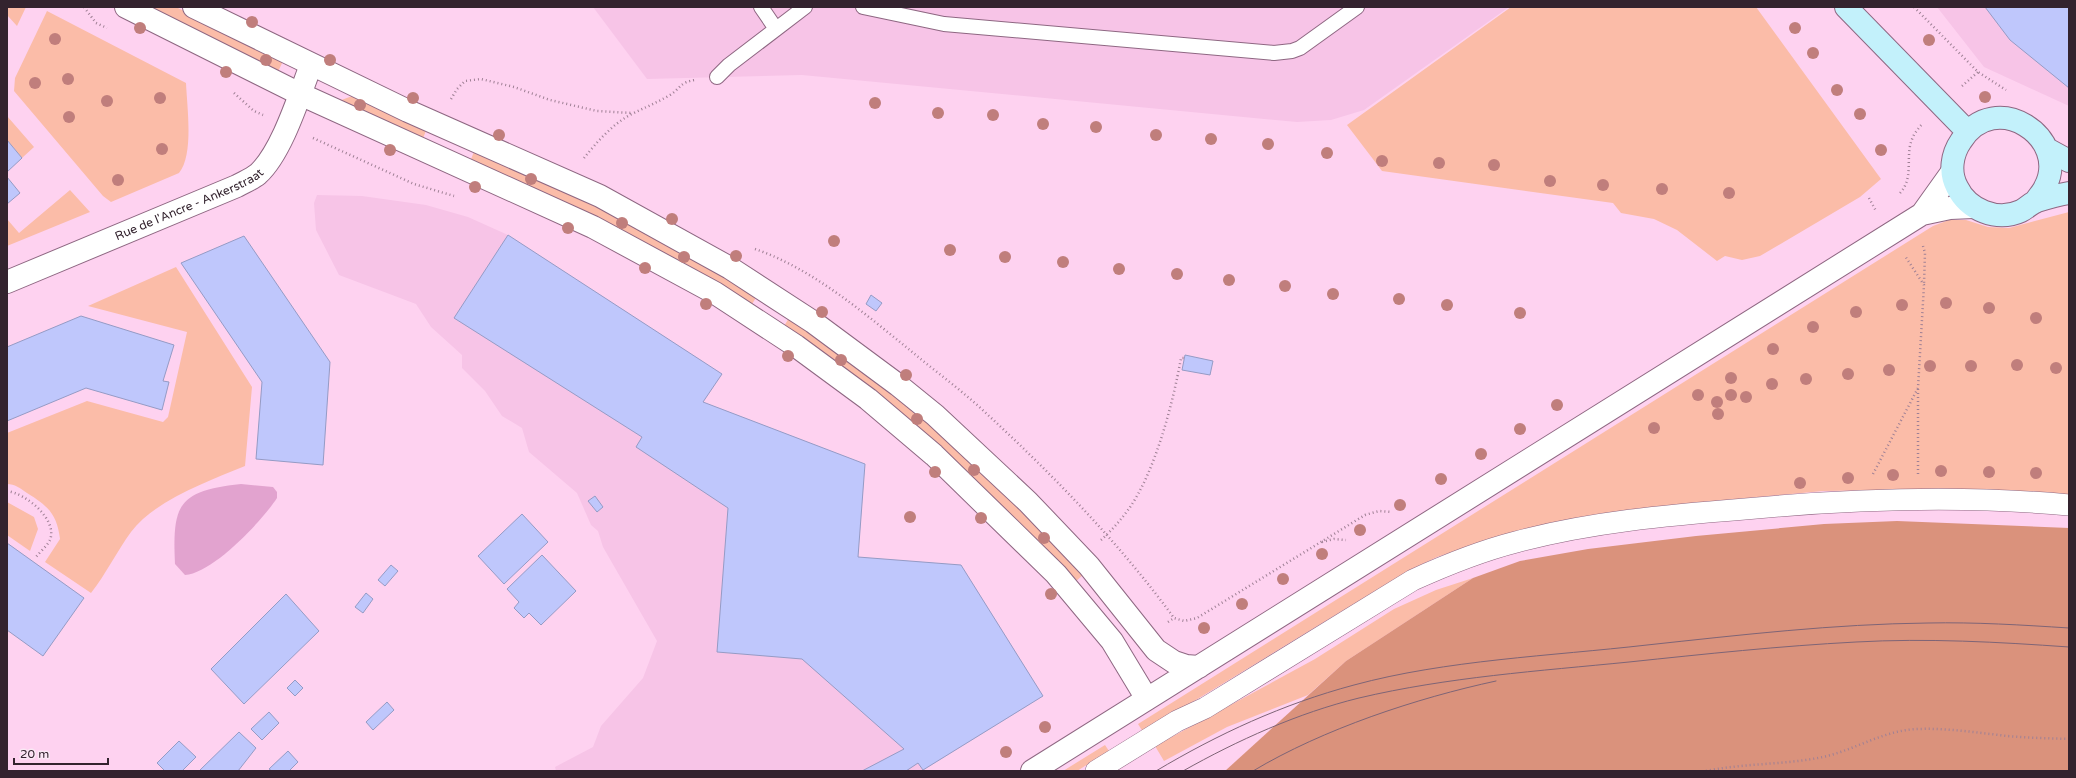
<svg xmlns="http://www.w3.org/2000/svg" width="2076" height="778" viewBox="0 0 2076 778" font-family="'Varela Round',sans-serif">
<rect width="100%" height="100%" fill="#fed2f0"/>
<!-- built -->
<path fill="#f7c4e7" d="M593 7H1509L1364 110 1331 120 1297 122 802 75 647 79Z
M1937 7H2069V106L1984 67Z
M317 195 362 196 426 205 468 217 508 235 722 374 703 402 864 480 858 557 961 565 1043 696 922 771H556L555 767 593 747 601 726 643 678 657 641 603 547 598 531 591 525 577 493 529 452 522 428 502 416 485 391 462 368V355L431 327 416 304 339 275 316 230 314 203Z"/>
<!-- green -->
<path fill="#fbbca8" d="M7 7H26L17 26 7 15Z
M144 7H176L283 61 277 74Z
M1511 7H1756L1881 179 1860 197 1760 256 1742 260 1725 256 1717 261 1677 230 1654 219 1621 213 1613 203 1382 171 1347 125Z
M47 11 186 83C187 107 194 155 179 173L111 202 103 196 14 91 15 78Z
M355 95 427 128 422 141 336 102Z
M7 116 34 147 22 158 7 140Z
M475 149 572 192 758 294 751 306 470 162Z
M70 190 90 212 7 246V219L19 233Z
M2069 212V495L2004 490H1894L1823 491 1693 503 1584 517 1513 532 1437 557 1408 571 1143 732 1138 724 1933 226 1949 220H1966L1988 227 2009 228Z
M176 267 252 387 245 466C209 481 155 500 131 532 117 551 106 574 91 593L45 562 60 539C57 514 48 506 27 493 20 488 15 484 7 484V433L87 401 163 422 168 417 187 332 88 306Z
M790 316 838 349 956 445 1084 574 1074 583 783 328Z
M7 502 34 517 38 529 30 551 7 535Z
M1473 578 1346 661 1308 695 1227 727 1164 761 1155 746 1315 659 1394 609 1436 590Z
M1105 745 1109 751 1077 771H1063Z"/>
<!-- forest -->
<path fill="#da927c" d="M1897 521 2069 528V771H1225L1346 661 1473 578 1520 561 1588 549 1696 536 1824 524Z"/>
<!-- water -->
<path fill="#e2a3cf" d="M241 484 273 487 277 492V498C262 521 213 573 185 575L175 564C172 503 179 491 241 484Z"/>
<!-- building -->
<path fill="#bfc7fc" stroke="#959bc5" d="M1985 7H2069V88L2010 40Z
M7 140 22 158 7 172Z
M7 177 20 193 7 204Z
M508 235 722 374 703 402 865 464 858 557 961 565 1043 696 923 770 918 763 906 771H862L904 749 802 659 717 652 728 508 636 447 642 437 454 318Z
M244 236 330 362 323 465 256 459 262 382 181 263Z
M871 295 882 303 876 311 866 304Z
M81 316 174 345 163 381 169 382 162 410 86 388 7 421V347Z
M1185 355 1213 361 1210 375 1182 370Z
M595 496 603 507 597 512 588 501Z
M522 514 548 542 504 584 478 556Z
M7 543 84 598 43 656 7 630Z
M542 555 576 591 541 625 529 613 524 618 514 608 519 602 507 589Z
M391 565 398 571 385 586 378 580Z
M366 593 373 599 363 613 355 607Z
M286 594 319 631 244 704 211 669Z
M295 680 303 688 295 696 287 688Z
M387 702 394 710 373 730 366 722Z
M269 712 279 723 262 740 251 729Z
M239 732 256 748 238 771H199Z
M179 741 196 757 182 771H165L157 763Z
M288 751 298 762 289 771H272L269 769Z"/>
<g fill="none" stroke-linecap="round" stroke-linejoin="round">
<defs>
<path id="service" d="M761 7 776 29
M863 7 944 24 1274 53 1292 51 1300 48 1357 7
M717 77 729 65 805 7"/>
<path id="pedestrian" d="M1096 771 1177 721 1205 708 1413 580C1446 565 1481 551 1516 542 1590 522 1669 515 1745 509 1852 499 1961 495 2069 505"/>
<g id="minor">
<path id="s1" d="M7 282 237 186C244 182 252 179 258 174 282 152 299 96 311 65"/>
</g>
<path id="tertiary" d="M126 7 300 94 593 227 715 293 796 346 868 399 934 455 1056 574 1112 641 1147 699
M194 7 408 111 600 196 730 268 813 322 898 385 935 415 1028 502 1089 566 1156 650 1174 662 1186 666 1199 667
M1922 214 1950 208 1973 207
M1032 771 1922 214 1952 172"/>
<path id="secondary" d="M1846 7 1967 131
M2047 149 2069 161
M2035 202C2038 197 2043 192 2045 187 2071 138 1995 87 1961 141 1952 154 1949 172 1957 187 1968 210 1997 222 2021 211 2027 208 2031 203 2037 201 2047 198 2058 195 2069 193"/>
</defs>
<!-- service casing -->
<use href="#service" stroke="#8e6782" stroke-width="16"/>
<!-- pedestrian casing -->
<use href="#pedestrian" stroke="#8e6782" stroke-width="22"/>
<!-- minor casing -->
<use href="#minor" stroke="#8e6782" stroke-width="24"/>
<!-- tertiary casing -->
<use href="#tertiary" stroke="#8e6782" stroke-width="24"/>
<!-- secondary casing -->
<use href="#secondary" stroke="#8e6782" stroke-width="24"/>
<!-- path -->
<path stroke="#9f8095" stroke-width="2.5" stroke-dasharray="1 3" stroke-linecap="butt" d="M84 7 96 23 107 28
M1914 7 1978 72 2006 90
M1962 86 1978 72
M234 93 254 111 263 115
M451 99 457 89 465 81 481 79 514 87 550 100 597 111 632 113
M313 138 414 184 454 196
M584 158C597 142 614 122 634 113 646 107 658 102 670 95 681 88 680 82 695 80
M1900 193C1915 177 1904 155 1913 137 1915 132 1919 128 1922 124
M1869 198 1876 211
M1923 246 1925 253 1924 284
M755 249C813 269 864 313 911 351 936 372 964 392 988 415 1055 477 1120 544 1174 618
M1873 474 1918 388 1924 285 1905 256
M1918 474V389
M7 491C25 493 58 519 50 540 47 546 40 552 36 557
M1101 540C1111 531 1120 521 1128 510 1155 473 1173 403 1181 358H1184
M1322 542 1334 539 1346 540
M1168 622 1174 618 1184 621 1197 618 1365 515 1379 511 1391 512
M1706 771C1745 763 1784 765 1823 757 1855 750 1884 730 1918 729 1946 728 1972 732 1999 735 2022 738 2046 738 2069 739"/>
<!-- service -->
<use href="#service" stroke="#fff" stroke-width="14"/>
<!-- pedestrian -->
<use href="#pedestrian" stroke="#fff" stroke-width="21"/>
<!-- minor -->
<use href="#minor" stroke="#fff" stroke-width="22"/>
<!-- tertiary -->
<use href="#tertiary" stroke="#fff" stroke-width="22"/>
<!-- secondary -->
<use href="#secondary" stroke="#c3f1fb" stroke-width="22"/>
<!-- tram -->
<path stroke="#7e6476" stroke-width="1" d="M1156 771C1218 734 1283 704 1354 685 1446 660 1551 656 1647 645 1740 635 1834 624 1928 623 1975 622 2022 625 2069 628
M1183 771C1238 740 1298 713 1359 698 1448 677 1539 671 1629 662 1705 654 1780 646 1856 642 1927 638 1998 642 2069 647
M1253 771C1323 729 1417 698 1496 681"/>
</g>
<!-- trees -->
<g fill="#c07e7c">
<circle cx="252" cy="22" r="6"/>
<circle cx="140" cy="28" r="6"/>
<circle cx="1795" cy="28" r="6"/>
<circle cx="55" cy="39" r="6"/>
<circle cx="1929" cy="40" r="6"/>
<circle cx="1813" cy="53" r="6"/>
<circle cx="266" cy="60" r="6"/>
<circle cx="330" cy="60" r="6"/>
<circle cx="226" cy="72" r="6"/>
<circle cx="68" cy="79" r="6"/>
<circle cx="35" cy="83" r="6"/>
<circle cx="1837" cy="90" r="6"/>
<circle cx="1985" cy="97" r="6"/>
<circle cx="160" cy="98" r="6"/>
<circle cx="413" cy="98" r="6"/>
<circle cx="107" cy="101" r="6"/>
<circle cx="875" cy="103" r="6"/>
<circle cx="360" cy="105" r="6"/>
<circle cx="938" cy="113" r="6"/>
<circle cx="1860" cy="114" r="6"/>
<circle cx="993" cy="115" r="6"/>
<circle cx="69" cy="117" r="6"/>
<circle cx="1043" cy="124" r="6"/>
<circle cx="1096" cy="127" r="6"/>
<circle cx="499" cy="135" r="6"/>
<circle cx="1156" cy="135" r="6"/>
<circle cx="1211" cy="139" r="6"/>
<circle cx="1268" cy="144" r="6"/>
<circle cx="162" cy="149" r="6"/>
<circle cx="390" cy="150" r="6"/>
<circle cx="1881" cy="150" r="6"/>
<circle cx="1327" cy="153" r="6"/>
<circle cx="1382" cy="161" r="6"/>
<circle cx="1439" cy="163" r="6"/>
<circle cx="1494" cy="165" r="6"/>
<circle cx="531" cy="179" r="6"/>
<circle cx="118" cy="180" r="6"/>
<circle cx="1550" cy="181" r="6"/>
<circle cx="1603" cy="185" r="6"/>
<circle cx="475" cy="187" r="6"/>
<circle cx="1662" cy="189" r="6"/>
<circle cx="1729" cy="193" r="6"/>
<circle cx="672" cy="219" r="6"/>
<circle cx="622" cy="223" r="6"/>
<circle cx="568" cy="228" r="6"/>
<circle cx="834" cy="241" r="6"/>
<circle cx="950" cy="250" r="6"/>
<circle cx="736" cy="256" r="6"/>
<circle cx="684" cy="257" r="6"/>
<circle cx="1005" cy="257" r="6"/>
<circle cx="1063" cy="262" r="6"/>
<circle cx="645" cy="268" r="6"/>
<circle cx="1119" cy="269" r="6"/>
<circle cx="1177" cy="274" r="6"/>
<circle cx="1229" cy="280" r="6"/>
<circle cx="1285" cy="286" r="6"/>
<circle cx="1333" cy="294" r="6"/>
<circle cx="1399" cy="299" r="6"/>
<circle cx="1946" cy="303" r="6"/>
<circle cx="706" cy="304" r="6"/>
<circle cx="1447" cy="305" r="6"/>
<circle cx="1902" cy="305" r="6"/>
<circle cx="1989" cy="308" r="6"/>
<circle cx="822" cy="312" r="6"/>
<circle cx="1856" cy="312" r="6"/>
<circle cx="1520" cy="313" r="6"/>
<circle cx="2036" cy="318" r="6"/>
<circle cx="1813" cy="327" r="6"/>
<circle cx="1773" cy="349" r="6"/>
<circle cx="788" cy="356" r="6"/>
<circle cx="841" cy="360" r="6"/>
<circle cx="2017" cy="365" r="6"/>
<circle cx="1930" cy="366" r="6"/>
<circle cx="1971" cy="366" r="6"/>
<circle cx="2056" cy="368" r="6"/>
<circle cx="1889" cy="370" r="6"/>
<circle cx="1848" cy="374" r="6"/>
<circle cx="906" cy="375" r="6"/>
<circle cx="1731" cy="378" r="6"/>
<circle cx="1806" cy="379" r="6"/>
<circle cx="1772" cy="384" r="6"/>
<circle cx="1698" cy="395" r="6"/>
<circle cx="1731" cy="395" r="6"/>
<circle cx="1746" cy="397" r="6"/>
<circle cx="1717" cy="402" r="6"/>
<circle cx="1557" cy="405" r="6"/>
<circle cx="1718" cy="414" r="6"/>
<circle cx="917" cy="419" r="6"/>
<circle cx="1654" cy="428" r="6"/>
<circle cx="1520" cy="429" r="6"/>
<circle cx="1481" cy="454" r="6"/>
<circle cx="974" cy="470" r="6"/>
<circle cx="1941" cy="471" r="6"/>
<circle cx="935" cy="472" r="6"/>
<circle cx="1989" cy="472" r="6"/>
<circle cx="2036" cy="473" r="6"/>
<circle cx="1893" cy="475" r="6"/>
<circle cx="1848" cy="478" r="6"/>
<circle cx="1441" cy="479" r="6"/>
<circle cx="1800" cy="483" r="6"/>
<circle cx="1400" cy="505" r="6"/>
<circle cx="910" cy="517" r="6"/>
<circle cx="981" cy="518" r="6"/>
<circle cx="1360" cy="530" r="6"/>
<circle cx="1044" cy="538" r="6"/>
<circle cx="1322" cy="554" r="6"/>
<circle cx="1283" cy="579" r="6"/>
<circle cx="1051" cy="594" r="6"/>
<circle cx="1242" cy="604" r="6"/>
<circle cx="1204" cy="628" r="6"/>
<circle cx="1045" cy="727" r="6"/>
<circle cx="1006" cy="752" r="6"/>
</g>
<g text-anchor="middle" stroke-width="3.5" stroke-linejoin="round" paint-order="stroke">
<!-- street labels -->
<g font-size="12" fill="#33232e" stroke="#fae8f4">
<text dy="4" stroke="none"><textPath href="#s1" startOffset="198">Rue de l'Ancre - Ankerstraat</textPath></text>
</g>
</g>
<!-- border -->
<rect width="2076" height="778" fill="none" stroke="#33232e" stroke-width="16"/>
<!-- scale -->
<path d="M14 758v6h94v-6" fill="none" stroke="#33232e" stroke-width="2"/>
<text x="20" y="758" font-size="12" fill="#33232e" stroke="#fae8f4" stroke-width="3" paint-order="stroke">20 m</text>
</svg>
